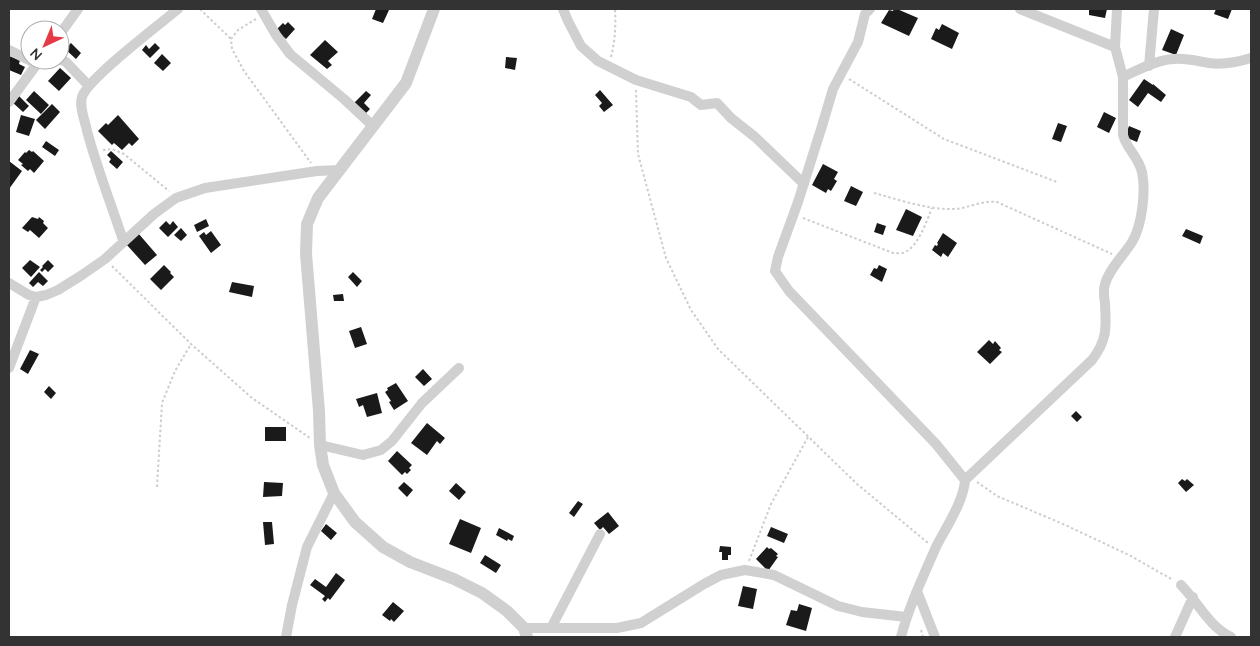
<svg xmlns="http://www.w3.org/2000/svg" width="1260" height="646" viewBox="0 0 1260 646" font-family="Quicksand,sans-serif">
<rect width="100%" height="100%" fill="#fff"/>
<!-- building -->
<path fill="#1a1a1a" d="M376 9 389 10 383 23 372 19Z
M894 9H897L918 18 909 36 881 23 889 10 893 11Z
M1089 9H1107L1105 18 1089 15Z
M1216 9H1232L1228 19 1214 14Z
M288 22 295 29 286 39 276 30 283 23 285 25Z
M942 24 959 33 952 49 931 39 936 28 939 30Z
M1171 29 1184 35 1176 55 1162 50Z
M325 40 338 52 328 61 332 65 327 69 310 55Z
M71 43 81 53 76 59 65 49Z
M155 43 160 48 150 58 142 50 146 45 149 49Z
M162 54 171 63 163 71 154 63Z
M9 56 20 60 19 64 25 67 21 75 9 70Z
M506 57 517 58 515 70 505 68Z
M60 68 71 78 59 91 48 81Z
M1144 79 1153 85V84L1166 95 1161 102 1148 93 1138 107 1129 100Z
M600 90 613 105 604 112 599 106 602 103 595 95Z
M34 91 49 105 41 114 26 100Z
M366 91 371 95 364 103 370 109 364 115 353 104Z
M17 94 29 106 23 112 11 101Z
M52 104 60 112 45 129 36 120Z
M1104 112 1116 118 1109 133 1097 127Z
M21 115 35 119 29 136 16 132Z
M118 115 139 139 132 146 129 143 122 150 114 143 112 145 98 131 106 123 108 125Z
M1058 123 1067 126 1061 142 1052 139Z
M1129 126 1141 131 1137 142 1125 137Z
M46 141 59 150 55 156 42 147Z
M29 150 32 152 33 151 44 161 34 173 30 169 28 171 21 165 23 164 18 160 25 152 26 153Z
M111 151 123 162 117 169 109 162 111 159 107 155Z
M9 161 22 171 9 189 10 173Z
M823 164 838 172 834 179 837 181 831 191 828 189 826 193 812 185Z
M851 186 863 192 856 206 844 201Z
M906 209 922 217 913 236 896 230Z
M32 217 38 219 39 217 44 221 43 223 48 228 39 238 30 230 28 232 22 228Z
M206 219 209 226 197 232 194 225Z
M166 221 170 225 173 221 178 227 168 237 159 228Z
M877 223 886 226 883 235 874 232Z
M181 228 187 235 181 241 174 235Z
M1186 229 1203 236 1200 244 1182 236Z
M211 231 221 245 211 253 199 236 204 232 206 235Z
M138 233 157 255 145 265 126 244Z
M943 233 957 243 948 257 943 253 941 257 932 250 935 245 937 246 938 244 937 243Z
M30 260 40 267 31 277 22 268Z
M48 260 54 266 48 272 45 269 42 272 40 270 43 267 42 266Z
M164 265 171 272 170 273 174 277 161 290 150 279Z
M879 265 887 269 882 282 870 275 874 268 877 269Z
M39 272 48 281 43 286 38 282 33 287 29 283Z
M353 272 362 281 357 287 348 277Z
M232 282 254 286 252 297 229 292Z
M343 294 344 301H334L333 295Z
M361 327 367 344 355 348 349 331Z
M989 340 993 344 995 341 1001 348 999 350 1002 352 990 364 977 352Z
M30 350 39 354 28 374 20 369Z
M423 369 432 379 424 386 415 377Z
M396 383 408 401 394 410 389 402 391 401 385 392 388 390 387 388Z
M49 386 56 393 51 399 44 392Z
M377 393 382 413 367 417 363 405 359 407 356 399Z
M1076 411 1082 417 1077 422 1071 416Z
M427 423 445 438 440 444 437 441 427 455 411 443Z
M265 427H286V441H265Z
M397 451 412 465 409 468 411 470 407 474 405 472 402 475 388 461Z
M1182 479 1185 481 1187 479 1194 485 1186 492 1178 483Z
M264 482 283 483 282 496 263 497Z
M404 482 413 490 407 497 398 488Z
M456 483 466 492 459 500 449 491Z
M578 501 583 504 574 517 569 513Z
M608 512 619 526 609 534 603 527 600 530 594 523Z
M460 519 481 528 471 553 449 544Z
M263 522H272L274 544 265 545Z
M326 524 337 533 331 540 321 531Z
M771 527 788 534 784 543 767 536Z
M499 528 514 536 512 541 508 539 507 541 496 535Z
M720 546 731 547V555H728V560H722V552H719Z
M767 547 769 549 771 548 778 554 776 556 778 557 768 571 756 559Z
M485 555 501 565 496 573 480 563Z
M336 573 345 580 330 600 328 598 325 602 322 599 325 596 310 585 315 579 326 587Z
M743 586 757 589 753 609 738 606Z
M393 602 404 611 394 622 391 619 390 621 382 615Z
M799 604 812 608 806 631 786 625 791 610 797 611Z"/>
<g fill="none" stroke-linecap="round" stroke-linejoin="round">
<!-- path -->
<path stroke="#cdcdcd" stroke-width="2" stroke-dasharray="2.5 2.5" stroke-linecap="butt" d="M200 9 231 39
M256 19 238 30 231 39 232 49 244 71 311 163
M611 57C615 42 616 25 615 9
M849 79 944 139 1057 182
M636 90 638 154 666 258 691 310 718 349 857 484 928 543
M103 150 112 149 124 154 169 191
M874 193C900 200 928 210 955 209 969 208 982 200 997 202L1112 254
M803 218 893 253C897 253 902 254 905 252 918 247 927 220 932 208
M112 266 191 344 252 398 310 438
M977 482 997 496 1063 524 1129 555 1173 580
M157 487 162 403 175 371 191 344
M749 561 771 504 808 437
M921 630 923 637"/>
<!-- minor -->
<path stroke="#d0d0d0" stroke-width="10" d="M261 9 276 35 290 54 344 99 373 126
M563 9 568 21 581 46 598 61 636 80 691 97 701 105 717 103 731 118 755 137 804 184
M870 9 865 14 858 42 833 89 822 126 798 202 778 257 775 271 789 291 936 444 965 480C964 501 945 529 936 547 923 577 909 606 901 637
M1020 9 1115 47
M60 34 78 9
M9 50 37 64
M60 59 66 62 88 85
M1149 66 1154 9
M1123 77C1137 70 1159 59 1174 59 1186 58 1197 61 1209 63 1223 65 1238 62 1251 58
M9 102 37 64 43 60
M123 240C111 204 97 168 87 131 85 120 79 108 82 97 87 79 160 24 178 9
M9 283 29 295 36 297 46 295 58 290 82 275 105 259 154 214 176 198 205 188 317 171 340 170
M9 368 36 297
M320 445 363 455 381 450 392 441 422 403 459 368
M965 480 1092 360C1108 339 1106 327 1105 303 1104 297 1103 290 1105 284 1109 269 1124 255 1132 242 1142 226 1146 191 1142 172 1138 156 1126 148 1123 135V77L1115 47 1117 9
M1181 585C1198 602 1209 627 1231 637
M917 591 935 637
M524 628H617L641 623 704 584 721 575 745 570 774 575 838 606 862 612 906 617
M551 628 600 534
M286 637 292 605 307 547 334 493
M1175 637 1193 597"/>
<!-- tertiary -->
<path stroke="#d0d0d0" stroke-width="12" d="M434 9 406 83 318 198 307 224 306 254 319 411 320 445 323 465 334 493 355 522 383 547 410 562 454 579 482 593 507 611 524 628 527 637"/>
</g>
<!-- border -->
<rect width="1260" height="646" fill="none" stroke="#333333" stroke-width="20"/>
<!-- north arrow -->
<g transform="translate(45 45) rotate(224)"><circle r="24" fill="#ffffff" stroke="#adadad"/>
<path d="M0-4L9 19L0 12L-9 19Z" fill="#e63946"/>
<text y="-8" font-size="14" font-weight="bold" text-anchor="middle" fill="#333333">N</text>
</g>
</svg>
